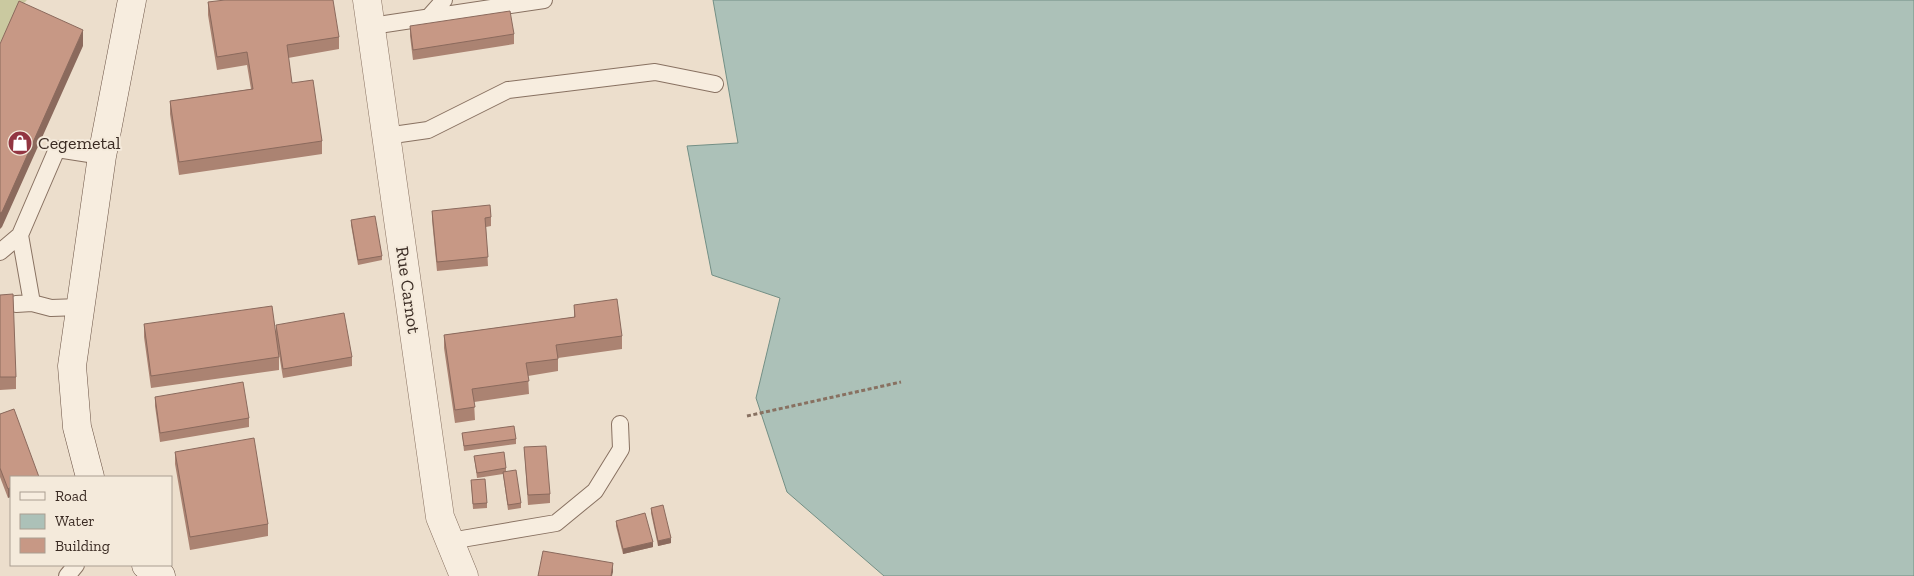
<svg xmlns="http://www.w3.org/2000/svg" width="1914" height="576" viewBox="0 0 1914 576" font-family="'Zilla Slab',serif">
<rect width="100%" height="100%" fill="#ecdecc"/>
<!-- green -->
<path fill="#cac9a0" d="M0 0H27L20 7 0 43Z"/>
<!-- water -->
<path fill="#acc1b8" stroke="#738f85" d="M713 0H1914V576H884L787 492 756 398 780 298 712 275 687 146 738 143Z"/>
<g fill="none" stroke-linecap="round" stroke-linejoin="round">
<defs>
<path id="lane" d="M428 18 444 0
M385 24 544 0
M386 136 428 130 508 90 655 72 715 84
M20 235 32 303
M0 252 20 235 57 149 102 156
M16 304 32 303 51 308 80 307
M450 541 556 523 595 491 621 449 620 424
M67 576 76 565"/>
<path id="street" d="M367 0 440 517 464 576"/>
<path id="secondary" d="M90 477 77 427 72 366 102 156 132 0
M146 565 161 576"/>
</defs>
<!-- lane casing -->
<use href="#lane" stroke="#887161" stroke-width="18"/>
<!-- street casing -->
<use href="#street" stroke="#887161" stroke-width="29"/>
<!-- secondary casing -->
<use href="#secondary" stroke="#6a5244" stroke-width="29"/>
<!-- path -->
<path stroke="#887161" stroke-width="3" stroke-dasharray="4 2.5" stroke-linecap="butt" d="M747 416 901 382"/>
<!-- lane -->
<use href="#lane" stroke="#f7eddf" stroke-width="16"/>
<!-- street -->
<use href="#street" stroke="#f7eddf" stroke-width="28"/>
<!-- secondary -->
<use href="#secondary" stroke="#f7eddf" stroke-width="28"/>
</g>
<!-- wall -->
<path fill="#ab8372" d="M208 2 339 37V49L288 58 292 83 322 141V154L179 175 170 114V101L251 89 247 65 217 70 208 15Z
M410 26 514 34V44L413 60 410 36Z
M432 211 491 217V226L486 227 488 266 437 271 432 220Z
M351 220 382 256V260L358 265 351 225Z
M0 295 16 377V389L0 390Z
M574 305 622 336V349L558 358V371L528 376 529 394 474 402 475 420 455 423 444 348V335L574 317Z
M144 324 276 331V325L352 357V366L283 378 278 348 279 357V370L151 388 144 337Z
M155 397 249 418V427L160 442 155 406Z
M14 409 8 498 0 477V414Z
M462 433 516 439V444L464 451Z
M524 447 550 494V503L528 505Z
M175 452 268 524V536L190 550 175 464Z
M474 456 506 468V472L521 503V508L508 510 503 474 477 478Z
M471 480 487 503V508L473 509Z
M651 508 671 543 658 546 651 513Z
M616 521 653 547 623 554 616 526Z"/>
<!-- shaded-wall -->
<path fill="#8b6a5d" d="M83 30V46L2 227 0 229V213Z
M11 487V497L8 498V489Z
M671 538V543L658 546V541Z
M653 542V547L623 554V549Z
M613 563V572L612 576H611Z"/>
<!-- building -->
<path fill="#c79885" stroke="#8b6a5d" d="M225 0H333L339 37 287 45 292 83 313 80 322 141 179 162 170 101 253 89 247 52 217 57 208 2Z
M19 1 83 30 2 212 0 213V44Z
M510 11 514 34 413 50 410 26Z
M490 205 491 217 485 218 488 257 437 262 432 211Z
M375 216 382 256 358 260 351 220Z
M13 294 16 377H0V295Z
M617 299 622 336 556 345 558 359 526 363 529 381 472 389 475 407 455 410 444 335 575 317 574 305Z
M272 306 279 357 151 376 144 324Z
M344 313 352 357 283 369 276 325Z
M243 382 249 418 160 433 155 397Z
M14 409 39 477H11V487L8 489 0 468V414Z
M514 426 516 439 464 446 462 433Z
M254 438 268 524 190 537 175 452Z
M546 446 550 494 528 495 524 447Z
M504 452 506 468 477 473 474 456Z
M516 470 521 503 508 505 503 472Z
M485 479 487 503 473 504 471 480Z
M663 505 671 538 658 541 651 508Z
M645 513 653 542 623 549 616 521Z
M543 551 613 563 611 576H538Z"/>
<!-- icons -->
<defs>
<symbol id="shop-disc" viewBox="-11 -11 22 22"><circle r="9.5" fill="#923642" stroke="#f4eadb"/><path d="M-5-2.5h2.3a2.7 3.5 0 0 1 5.4 0H5L5.5 6h-11ZM-1.5-2.5h3a1.5 2.3 0 0 0-3 0Z" fill="#fff"/></symbol>
</defs>
<g fill-rule="evenodd">
<use href="#shop-disc" x="6" y="129" width="28" height="28"/>
</g>
<g text-anchor="middle" stroke-width="4" stroke-linejoin="round" paint-order="stroke">
<!-- poi labels -->
<g font-size="18" fill="#3a2b23" stroke="#f4eadb" text-anchor="start">
<text x="38" y="149">Cegemetal</text>
</g>
<!-- street labels -->
<g font-size="18" fill="#3a2b23" stroke="#f4eadb">
<text transform="translate(408 290) rotate(82)" y="6">Rue Carnot</text>
</g>
</g>
<!-- legend -->
<rect x="10" y="476" width="162" height="90" fill="#f4eadb" stroke="#aa9e91"/>
<rect x="20" y="492" width="25" height="8" fill="#f7eddf" stroke="#aa9e91"/>
<text x="55" y="501" font-size="15" fill="#3a2b23">Road</text>
<rect x="20" y="514" width="25" height="15" fill="#acc1b8" stroke="#aa9e91"/>
<text x="55" y="526" font-size="15" fill="#3a2b23">Water</text>
<rect x="20" y="538" width="25" height="15" fill="#c79885" stroke="#aa9e91"/>
<text x="55" y="551" font-size="15" fill="#3a2b23">Building</text>
</svg>
